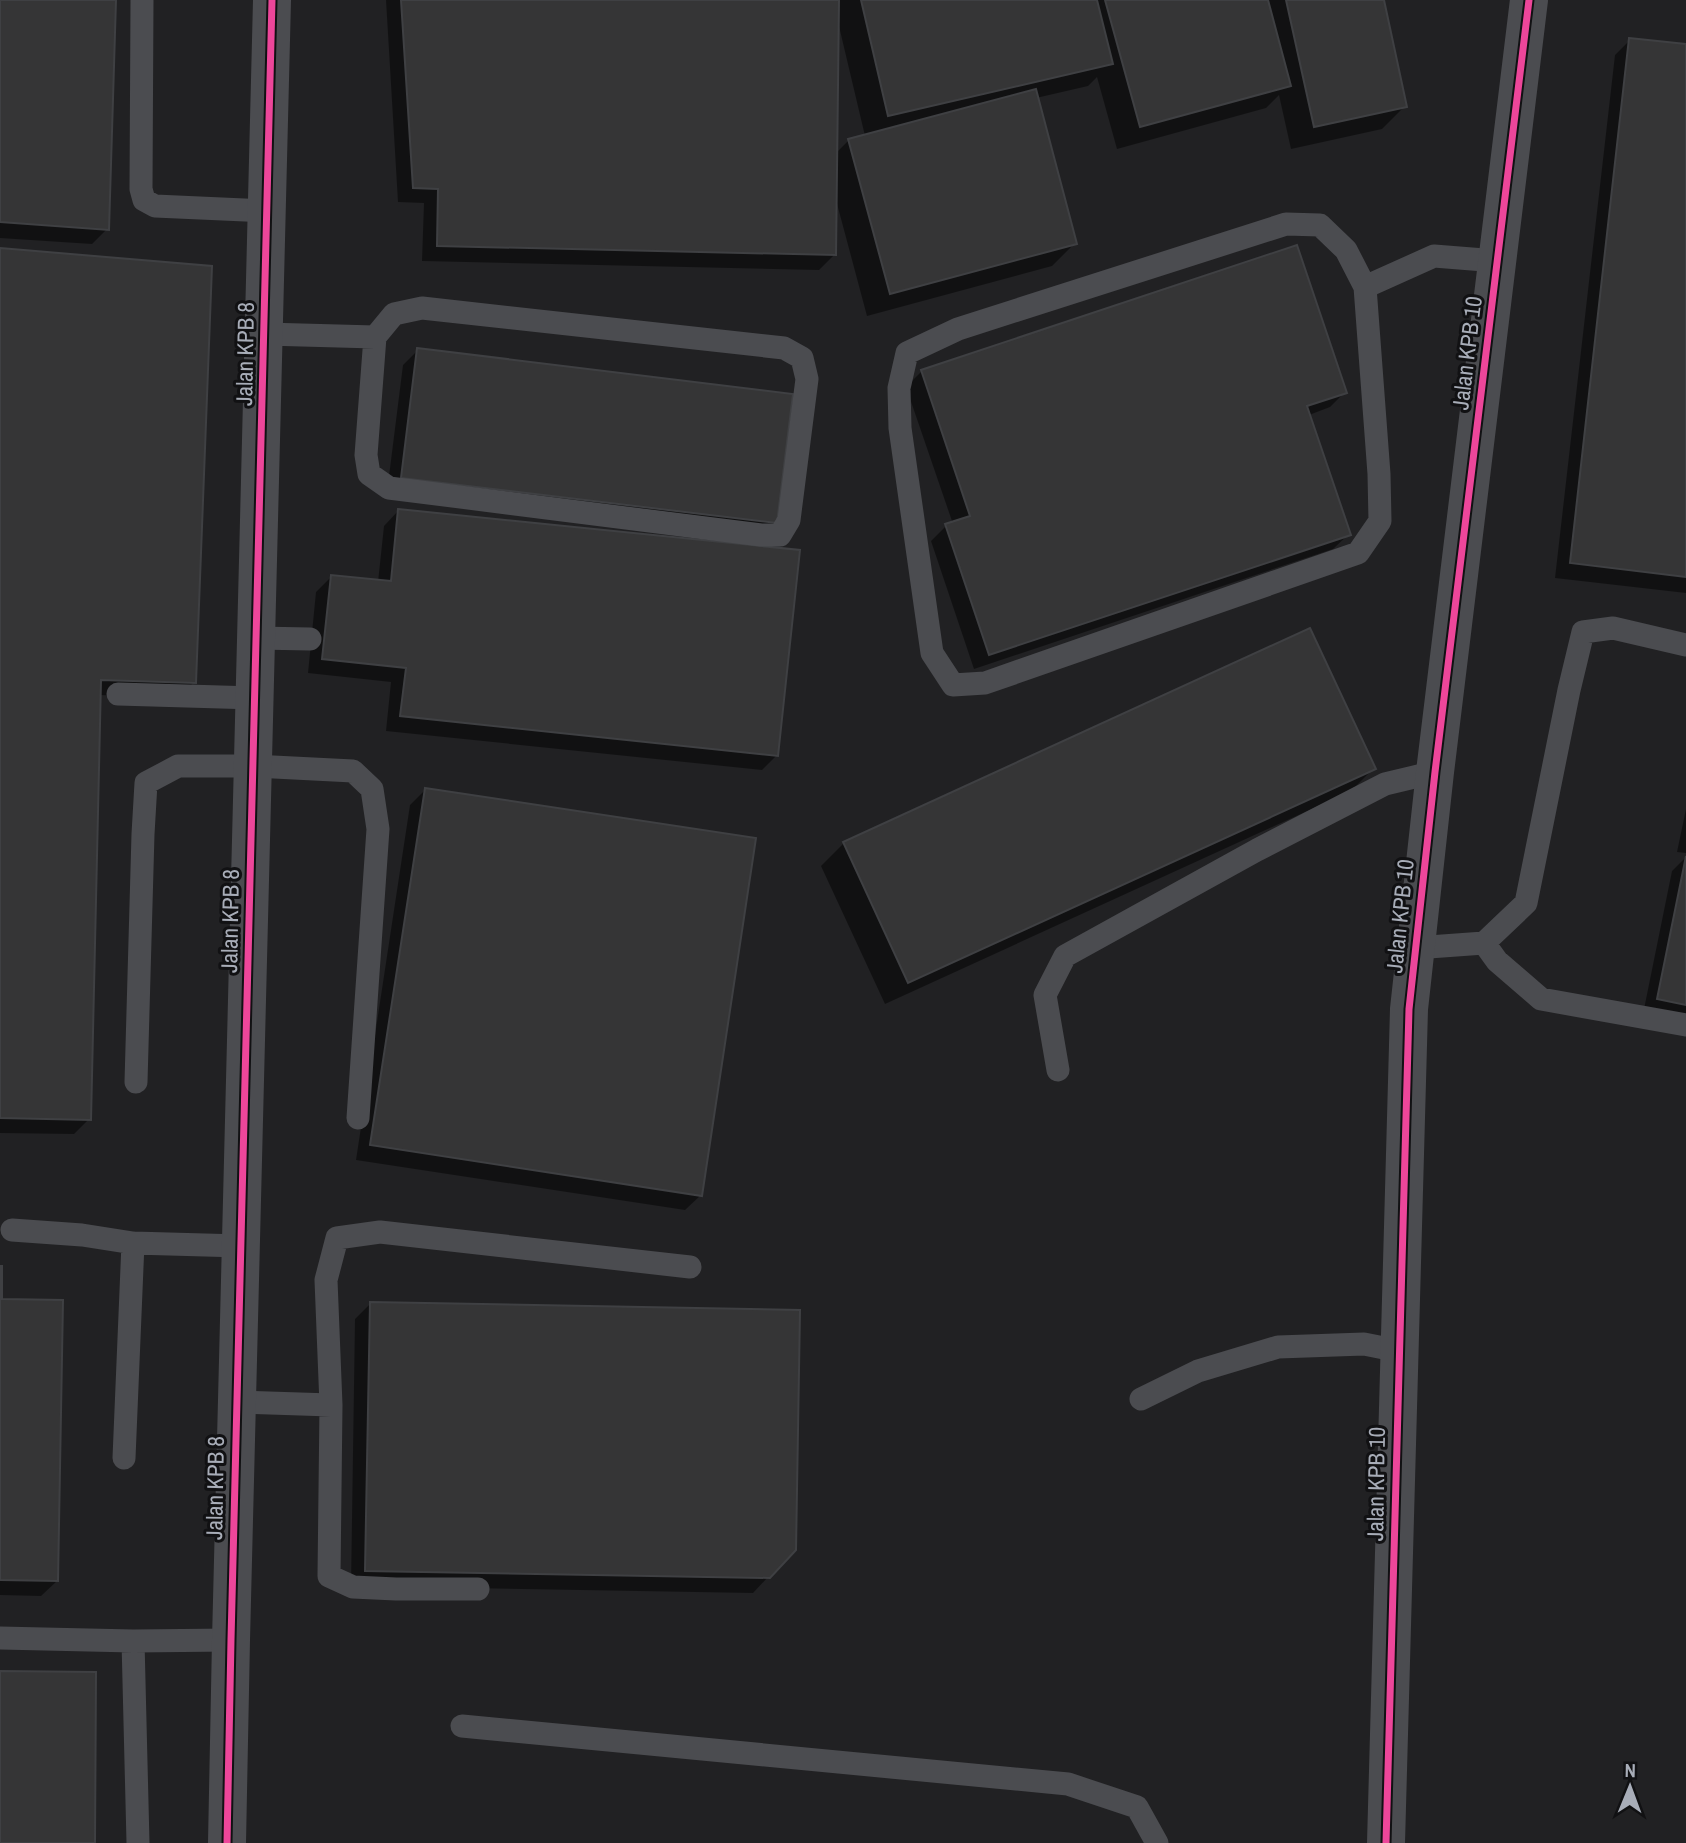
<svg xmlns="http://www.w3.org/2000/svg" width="1686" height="1843" viewBox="0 0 1686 1843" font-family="'Archivo Narrow',sans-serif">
<rect width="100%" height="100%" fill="#171717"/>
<!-- built -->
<path fill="#212123" d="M0 0H1686V1843H0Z"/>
<!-- shadow -->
<path fill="#0007" fill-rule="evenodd" d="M0 0H114L107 229 92 244 0 238Z
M386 0H1382L1405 106 1382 129 1291 149 1279 95 1266 108 1117 149 1097 77 1088 86 1036 98 1075 243 1052 266 867 316 836 200 834 255 819 270 422 261 424 203 398 202ZM838 22 865 136 849 140 835 154Z
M1630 40 1686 46V593L1555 578 1615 55Z
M0 250 194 682 179 698 99 695 89 1119 74 1134 0 1133Z
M418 350 776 522 761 538 387 492 403 365Z
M922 371 1345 392 1330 407 1309 415 1349 534 1333 549 974 669 931 541 946 526 953 524 906 387Z
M399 510 777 755 762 770 386 731 391 682 308 673 316 592 331 577 378 582 384 526Z
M1374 768 1351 791 885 1004 821 866 844 843Z
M425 790 701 1195 685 1210 356 1160 410 805Z
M1686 809V853L1677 852Z
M1686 857V1022L1643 1014 1672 871Z
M0 1301 57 1581 41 1596 0 1595Z
M370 1304 768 1577 753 1593 351 1586 355 1319Z"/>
<!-- building -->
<path fill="#353536" stroke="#3f4043" stroke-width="2" d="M0 0H116L109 230 0 222Z
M401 0H839L836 255 437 246 438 189 413 188Z
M861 0H1097L1113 64 888 116Z
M1105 0H1268L1291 86 1140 127Z
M1286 0H1384L1407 107 1314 127Z
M1629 38 1686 44V577L1570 563Z
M1036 89 1077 244 890 294 848 139Z
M1297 245 1347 393 1307 406 1351 535 989 655 945 524 970 516 921 370Z
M0 248 212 266 196 683 101 680 91 1120 0 1118Z
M417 348 793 394 777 523 401 478Z
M398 509 800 550 778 756 400 716 406 668 322 659 331 575 391 581Z
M1310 628 1376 769 908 983 843 842Z
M425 788 756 838 702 1196 370 1145Z
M1686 856V1005L1657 999Z
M0 1266H2V1299L63 1300 58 1581 0 1580Z
M370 1302 800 1310 796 1550 770 1578 365 1571Z
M0 1671 96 1672 95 1843H0Z"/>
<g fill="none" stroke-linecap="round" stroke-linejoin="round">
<!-- lane -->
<path stroke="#4b4c50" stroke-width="23" d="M142 0 141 189 144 200 155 206 267 211
M1365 287 1346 250 1320 225 1286 224 958 329 907 353 899 388 900 428 932 653 953 685 985 683 1358 553 1380 521 1379 474 1365 287 1434 256 1497 261
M422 308 784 348 802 358 807 379 789 520 780 535H761L389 488 369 474 366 455 375 337 394 314Z
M265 334 375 337
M257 638 310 639
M118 694 255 698
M1484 943 1497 961 1541 999 1686 1025
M1415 948 1484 943 1526 903 1569 690 1583 632 1613 628 1686 645
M1058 1070 1045 995 1065 956 1257 850 1385 784 1435 772
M136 1082 143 834 146 783 178 766H253L353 771 372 789 378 829 358 1118
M12 1230 82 1235 133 1243 241 1246
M1141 1399 1198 1371 1278 1347 1364 1344 1399 1351
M237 1402 331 1405 326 1280 337 1238 380 1232 690 1267
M331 1405 329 1576 353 1587 396 1589H478
M124 1458 133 1243
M0 1638 133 1641 231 1640
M133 1641 138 1843
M462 1726 1068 1784 1137 1807 1157 1843"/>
<!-- street -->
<path stroke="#4b4c50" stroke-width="38" d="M227 1843 231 1640 272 0
M1386 1843 1409 1009 1435 772 1529 0"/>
<defs>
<path id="cycleway" d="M227 1843 231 1640 272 0
M1386 1843 1409 1009 1435 772 1529 0"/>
</defs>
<!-- cycleway casing -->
<use href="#cycleway" stroke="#111113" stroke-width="11"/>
<!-- cycleway -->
<use href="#cycleway" stroke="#ed469a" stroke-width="7"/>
</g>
<g text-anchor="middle" stroke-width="6" stroke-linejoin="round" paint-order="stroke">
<!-- street labels -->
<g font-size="23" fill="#a8adb8" stroke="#111113">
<text transform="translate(1467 353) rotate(-83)" y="8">Jalan KPB 10</text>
<text transform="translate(245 354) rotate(-89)" y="8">Jalan KPB 8</text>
<text transform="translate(1400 916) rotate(-84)" y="8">Jalan KPB 10</text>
<text transform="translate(230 921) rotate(-89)" y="8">Jalan KPB 8</text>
<text transform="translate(1376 1484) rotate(-89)" y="8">Jalan KPB 10</text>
<text transform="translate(215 1488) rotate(-89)" y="8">Jalan KPB 8</text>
</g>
</g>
<!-- north arrow -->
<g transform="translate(1630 1787) rotate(1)" stroke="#111113" stroke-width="5" paint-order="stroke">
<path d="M0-5L12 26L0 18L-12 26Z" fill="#a8adb8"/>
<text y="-10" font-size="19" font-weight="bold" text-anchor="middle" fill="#a8adb8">N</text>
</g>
</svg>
